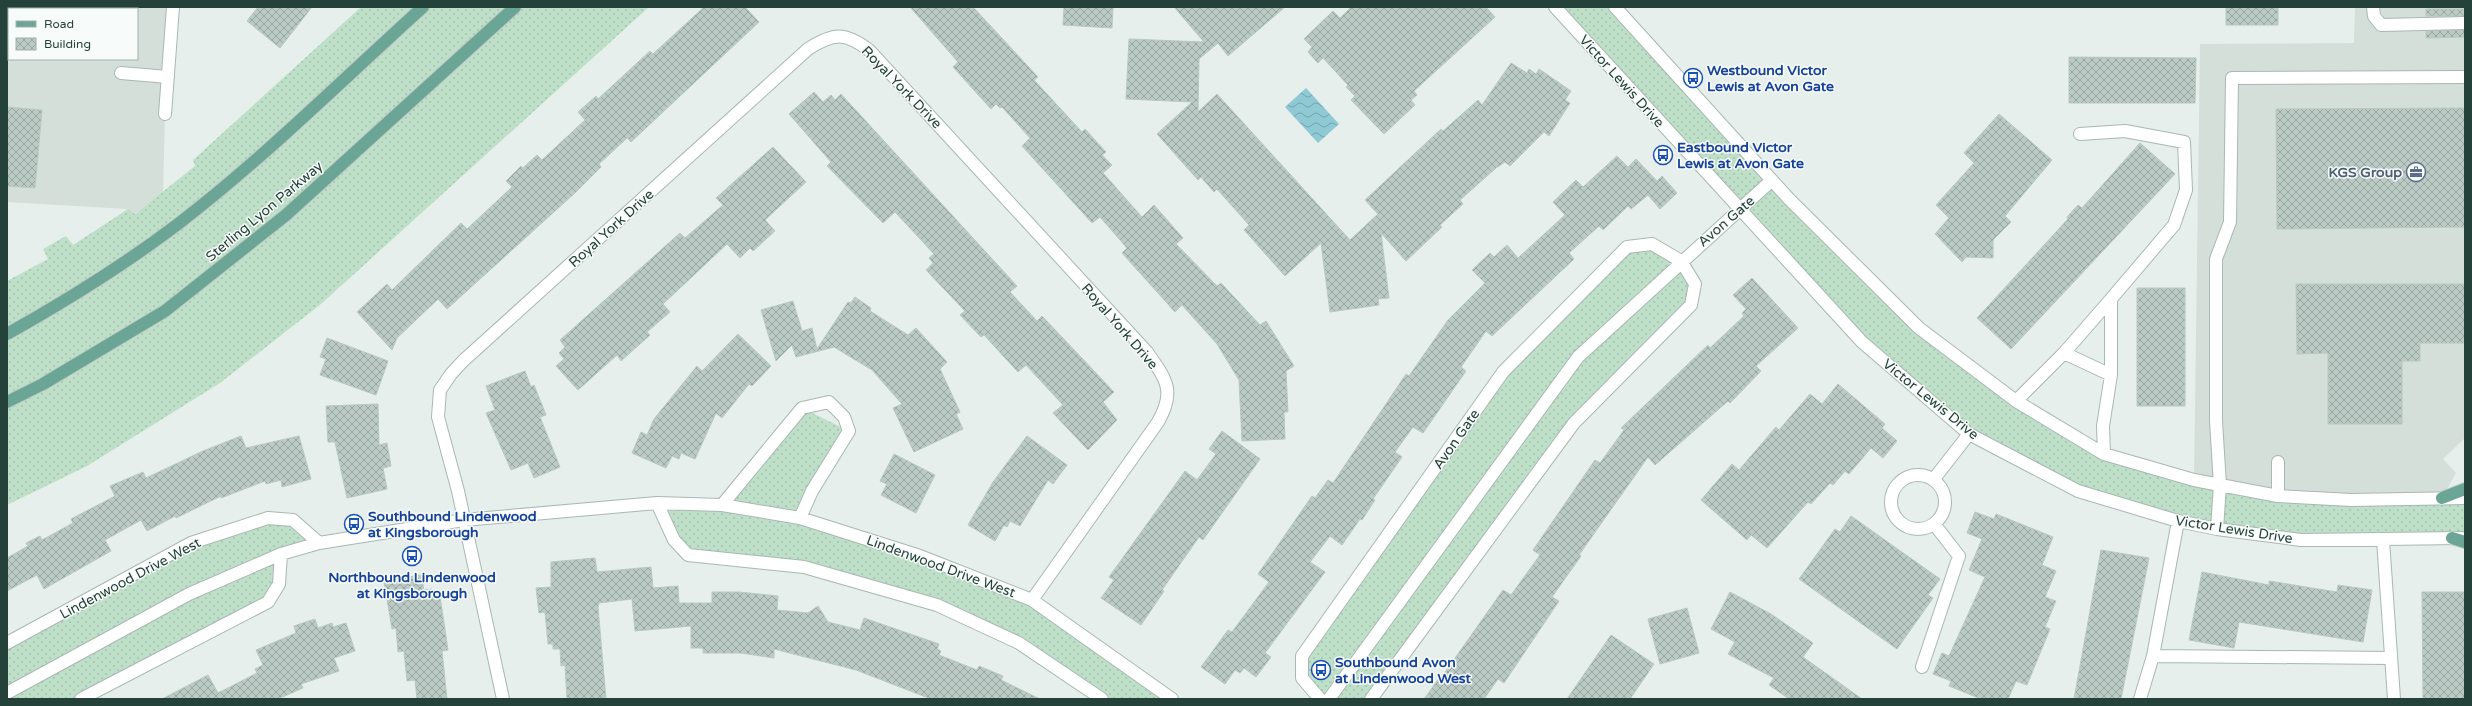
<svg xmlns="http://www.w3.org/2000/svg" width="2472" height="706" viewBox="0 0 2472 706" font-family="'Varela Round',sans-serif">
<defs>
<pattern id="grass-dots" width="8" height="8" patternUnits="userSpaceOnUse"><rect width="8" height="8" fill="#bfe0c8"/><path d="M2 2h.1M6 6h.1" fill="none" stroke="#a4c1ad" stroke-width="1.8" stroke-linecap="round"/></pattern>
<pattern id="water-waves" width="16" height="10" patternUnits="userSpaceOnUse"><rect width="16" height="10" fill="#8ec9d4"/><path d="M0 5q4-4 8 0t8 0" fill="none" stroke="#74a5ad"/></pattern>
<pattern id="building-cross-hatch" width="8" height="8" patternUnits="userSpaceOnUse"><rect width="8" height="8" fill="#bbcac4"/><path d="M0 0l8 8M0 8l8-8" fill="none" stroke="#98a6a0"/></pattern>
</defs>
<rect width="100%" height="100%" fill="#e6efeb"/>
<!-- built -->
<path fill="#d4dfda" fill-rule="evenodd" d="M7 7H173L165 114 163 193 134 214 127 209 7 202ZM9 9H137V59H9Z
M2355 7H2465V438L2443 459 2456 473 2442 498 2351 500 2194 480 2200 44 2354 43Z"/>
<!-- grass -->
<path fill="url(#grass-dots)" d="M361 7H649L321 304 220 383 87 466 7 505V281L48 259 43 249 66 236 73 245 128 209 135 214 195 166 193 160Z
M1555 7H1615L1919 328 2104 454 2278 496 2465 498V538L2383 540 2217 529 2078 491 1969 434 1862 342Z
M1652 244 1695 284 1691 305 1574 423 1371 699H1320L1302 678V656L1503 372 1627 247Z
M802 408 849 431 800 518 1032 600 1172 699H1102L1019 643 937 605 804 567 688 555 657 503 722 505Z
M268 518 293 520 319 543 281 554 268 602 81 699H7V643L191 543Z"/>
<!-- water -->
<path fill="url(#water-waves)" d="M1306 88 1339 124 1318 143 1285 107Z"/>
<!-- building -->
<path fill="url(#building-cross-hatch)" stroke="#b8c9c2" d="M258 7H312L280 48 247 21Z
M704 7H745L759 22 631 142 627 138 599 164 601 167 576 192 447 309 438 299 397 338 392 350 357 312 387 284 392 290 461 223 467 229 512 187 506 181 521 166 523 168 537 155 542 160 585 120 578 112 596 96 598 99 650 51 653 54Z
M910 7H973L1038 77 1034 80 1082 132 1085 129 1106 152 1102 155 1112 165 1103 173 1142 217 1154 205 1183 238 1176 244 1217 286 1221 283 1260 325 1266 321 1294 366 1286 371 1288 412H1284L1285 439 1242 441 1239 380 1217 344 1182 305 1175 312 1122 253 1127 248 1100 217 1092 223 1022 146 1030 138 1002 107 1000 108 996 104 991 109 953 67 958 62Z
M1064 7H1113L1112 28 1063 25Z
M1174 7H1285L1228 56 1218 43 1199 59 1198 112 1217 94 1350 240 1378 214 1365 200 1441 129 1443 131 1478 100 1482 105 1511 63 1527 73 1529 69 1536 74 1539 69 1571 91 1565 100 1570 103 1549 136 1544 132 1510 166 1505 162 1496 168 1460 200 1463 204 1440 225 1442 227 1406 261 1381 233 1389 298 1378 299 1379 305 1330 312 1321 243 1285 276 1244 230 1249 225 1217 189 1214 192 1201 177 1198 180 1157 134 1192 102 1126 99 1129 39 1204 42Z
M1351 7H1486L1495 17 1414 91 1417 95 1411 100 1415 105 1384 134 1351 100 1355 96 1346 87 1348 85 1323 58 1318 63 1308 52 1312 47 1304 39 1333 11 1340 18Z
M2226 7H2278V25H2226Z
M2426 9H2465V16H2426Z
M2465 30V37L2426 38V31Z
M2069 57 2196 58 2195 103H2069Z
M814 92 823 102 831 95 835 100 841 94 1017 286 1010 292 1037 321 1042 316 1114 392 1103 402 1117 420 1088 450 1053 413 1063 405 1026 365 1018 372 984 335 981 337 960 315 965 311 926 270 933 263 929 258 934 254 895 212 883 223 827 166 831 162 789 114Z
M7 107 42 110 35 188 7 186Z
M2465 108V227L2277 229 2276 109Z
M1999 114 2052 160 2005 216 2011 222 1993 240V258L1966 257 1962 262 1935 234 1949 218 1936 205 1974 163 1964 153Z
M2140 143 2175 174 2011 349 1977 318 2068 219 2067 217 2078 205 2082 208Z
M773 147 806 182 765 220 775 231 753 251 750 248 740 258 727 244 663 304 670 312 647 332 650 335 621 361 617 355 578 390 556 366 564 359 559 353 565 347 560 340 680 233 685 238 723 205 716 198Z
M1617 156 1628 167 1636 159 1657 181 1662 176 1677 193 1660 209 1648 195 1631 209 1628 206 1603 230 1599 226 1569 253 1574 259 1492 336 1486 331 1461 367 1466 371 1423 433 1413 427 1395 452 1402 457 1373 499 1375 500 1362 520 1360 519 1342 545 1330 536 1310 562 1325 572 1265 653 1271 657 1256 677 1244 668 1240 673 1235 670 1225 684 1201 667 1228 630 1232 632 1269 582 1258 574 1312 496 1315 498 1328 480 1333 483 1406 374 1409 376 1448 320 1485 283 1472 270 1490 253 1494 257 1507 245 1518 258 1565 215 1553 202 1576 180 1583 187Z
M1752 278 1798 328 1756 366 1761 371 1730 403 1728 401 1655 465 1648 457 1579 555 1581 556 1552 597 1559 601 1504 683 1498 679 1484 699H1424L1440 677 1441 678 1503 590 1511 595 1540 555 1533 550 1595 460 1600 463 1624 430 1621 428 1708 345 1710 348 1744 316 1742 313 1746 309 1733 295Z
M2296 284H2465V343H2420V361H2402V424H2328V353L2297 354Z
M2137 288H2185V406H2137Z
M855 297 871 308 870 311 908 335 916 328 947 362 940 369 960 412 956 414 963 429 914 452 893 408 902 404 872 370 834 347 796 357 792 345 776 361 761 310 793 301 802 331 812 328 817 349 848 302 851 303Z
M738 334 771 366 752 386 749 384 722 418 716 413 695 459 681 453 679 459 672 456 666 468 632 453 641 432 647 435 654 419 697 366 702 371Z
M327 338 388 361 376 395 320 375 326 359 320 357Z
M525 371 531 387 534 385 546 415 540 417 560 467 534 478 528 463 511 470 486 413 495 410 486 386Z
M1838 384 1885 424 1882 428 1897 441 1883 458 1871 448 1849 474 1845 471 1833 485 1830 483 1811 504 1808 502 1767 548 1751 535 1747 540 1701 500 1732 464 1739 470 1776 427 1779 430 1810 394 1822 404Z
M378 404 379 445 387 443 391 466 383 468 387 489 347 498 335 442H328L326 406Z
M1222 431 1260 459 1203 540 1199 537 1162 590 1164 591 1141 625 1101 598 1114 580 1109 577 1185 471 1197 480 1216 454 1209 449Z
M241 436 246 448 299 436 311 479 282 487 281 480 266 484 265 481 221 498V496L176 518 175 516 147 531 141 520 105 540 111 551 44 589 37 575 7 591V558L28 546 26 543 40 536 42 540 73 523 71 519 115 496 110 486 143 472 146 478 203 451Z
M1027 436 1067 465 1053 484 1048 480 1020 526 1010 521 1007 527 1004 525 995 541 968 525 993 482Z
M894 454 935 475 916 513 881 495 887 484 880 481Z
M1975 512 1994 519 1996 514 2053 537 2042 565 2056 571 2045 597 2056 601 2045 627 2050 629 2027 685 2016 681 2008 699H1981L1949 686 1951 681 1933 674 1942 653 1949 656 1985 577 1969 570 1982 539 1967 533Z
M1851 516 1940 579 1928 595 1933 598 1897 649 1799 579 1835 529 1840 532Z
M2101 550 2149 558 2121 699H2074Z
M595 558 597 572 651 567 653 588 678 586 679 603H712V592H739L778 596 777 610 808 613 818 606 828 622 860 630 864 618 939 644 937 649 941 651 939 655 977 670 979 666 1003 676 1001 680 1040 699H931L856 670 774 649V658L741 653H703V648H691V626L635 631 632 599 599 603 598 607 606 699H567L565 665 561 666 560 649H553V644H548L545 612 539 613 536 588 551 587V562Z
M2202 572 2269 585V581L2337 592 2338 585 2372 590 2363 642 2239 622 2234 648 2189 640Z
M421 575 424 590 432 589 433 597 440 596 448 650 442 651 447 699H417L415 680 407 681 404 651 398 652 396 628 392 629 384 581Z
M1730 592 1771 614 1813 643 1803 657 1862 699H1789L1769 685 1774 678 1728 654 1735 642 1711 629Z
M2422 592H2465V699H2423Z
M1687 608 1699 653 1660 664 1648 619Z
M315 619 318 628 332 623 333 627 346 623 355 651 334 658 339 671 301 684 303 688 278 699H162L208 675 218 693 257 673 255 669 263 665 256 650 296 633 294 626Z
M1611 635 1654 664 1630 699H1567Z"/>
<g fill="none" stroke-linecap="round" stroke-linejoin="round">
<defs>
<path id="minor" d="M1555 7 1862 342 1969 434 2078 491 2178 521 2217 529 2301 540 2462 538
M1615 7 1789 199 1919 328 2016 401 2104 454 2194 480 2278 496 2351 500 2465 498
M2373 7 2374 16 2381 25 2465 23
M121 73 168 77
M165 114 173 7
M2080 134 2125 131 2184 142 2186 190 2174 225 2111 299V375L2103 426 2104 454
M2064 353 2111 375
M2016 401 2064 353 2111 299
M1891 502a27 27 0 1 1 54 0a27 27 0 1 1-54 0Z
M1933 480 1969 434
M2278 496V462
M657 503 674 540 688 555 804 567 937 605 1019 643 1102 699
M722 505 802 408 829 402 844 417 849 431 812 491 800 518
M2217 529 2220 485 2216 421V259L2230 222 2232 78 2465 77
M2383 540 2394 699
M7 643 191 543 268 518 293 520 319 543
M2153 656 2391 658
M1922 667 1959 556 1934 524
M7 693 189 594 281 554 319 543 464 520 657 503 722 505 800 518 920 556 1032 600 1172 699
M81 699 268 602 279 584 281 554
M503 699 458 491 438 417 440 390 451 374 463 361 808 49C834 32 846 32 870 51L1147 352C1166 379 1176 391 1158 422L1032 600
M1320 699 1302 678V656L1503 372 1627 247 1652 244 1681 261 1695 284 1691 305 1574 423 1371 699
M1329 699 1578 357 1771 181
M2140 699 2153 656 2178 521"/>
<path id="major" d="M7 334C66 301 124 265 178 224 264 158 342 80 423 7
M7 402 43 384 165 311 286 215 515 7
M2442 498 2465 489
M2452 538 2465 542"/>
</defs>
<!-- minor casing -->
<use href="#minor" stroke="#a8b8b2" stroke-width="14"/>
<!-- major casing -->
<use href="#major" stroke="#c2cac8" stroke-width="14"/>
<!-- minor -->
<use href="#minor" stroke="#fff" stroke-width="12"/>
<!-- major -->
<use href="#major" stroke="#6aa596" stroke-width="12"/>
</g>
<!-- icons -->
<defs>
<symbol id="bus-ring" viewBox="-11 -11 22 22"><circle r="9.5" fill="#f7fbf9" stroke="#1a4fb4" stroke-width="1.5"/><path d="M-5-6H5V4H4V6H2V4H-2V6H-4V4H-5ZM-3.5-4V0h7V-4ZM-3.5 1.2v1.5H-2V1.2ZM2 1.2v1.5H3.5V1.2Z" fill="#1a4fb4"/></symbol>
<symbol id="office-ring" viewBox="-11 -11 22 22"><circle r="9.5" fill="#f7fbf9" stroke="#5c6f8a" stroke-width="1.5"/><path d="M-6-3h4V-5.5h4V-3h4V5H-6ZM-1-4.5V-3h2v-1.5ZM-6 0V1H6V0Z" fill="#5c6f8a"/></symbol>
</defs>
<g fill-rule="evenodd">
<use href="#bus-ring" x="1682" y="67" width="22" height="22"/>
<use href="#bus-ring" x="1652" y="144" width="22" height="22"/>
<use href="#office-ring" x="2405" y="161" width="22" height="22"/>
<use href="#bus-ring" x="343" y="513" width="22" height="22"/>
<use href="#bus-ring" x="401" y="545" width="22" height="22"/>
<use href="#bus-ring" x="1310" y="659" width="22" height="22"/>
</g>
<g text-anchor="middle" stroke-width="3" stroke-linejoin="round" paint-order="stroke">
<!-- transit labels -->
<g font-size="14" font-weight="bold" fill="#164399" stroke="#f7fbf9" text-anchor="start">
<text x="1707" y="75">Westbound Victor<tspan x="1707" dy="16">Lewis at Avon Gate</tspan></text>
<text x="1677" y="152">Eastbound Victor<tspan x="1677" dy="16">Lewis at Avon Gate</tspan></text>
<text x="368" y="521">Southbound Lindenwood<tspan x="368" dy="16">at Kingsborough</tspan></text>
<text x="412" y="582" text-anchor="middle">Northbound Lindenwood<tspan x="412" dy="16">at Kingsborough</tspan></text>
<text x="1335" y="667">Southbound Avon<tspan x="1335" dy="16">at Lindenwood West</tspan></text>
</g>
<!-- street labels -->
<g font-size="14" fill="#24423a" stroke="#f7fbf9">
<text transform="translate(1622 81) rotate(48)" y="5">Victor Lewis Drive</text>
<text transform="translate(902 87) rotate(46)" y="5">Royal York Drive</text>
<text transform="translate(264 211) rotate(-40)" y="5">Sterling Lyon Parkway</text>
<text transform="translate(1726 221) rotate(-41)" y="5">Avon Gate</text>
<text transform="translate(611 228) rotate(-42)" y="5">Royal York Drive</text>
<text transform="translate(1120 326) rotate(49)" y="5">Royal York Drive</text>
<text transform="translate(1931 399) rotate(39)" y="5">Victor Lewis Drive</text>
<text transform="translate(1456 439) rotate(-55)" y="5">Avon Gate</text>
<text transform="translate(2234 529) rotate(9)" y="5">Victor Lewis Drive</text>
<text transform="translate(941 566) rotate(20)" y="5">Lindenwood Drive West</text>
<text transform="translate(130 578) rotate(-28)" y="5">Lindenwood Drive West</text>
</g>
<!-- service labels -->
<g font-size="14" font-weight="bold" fill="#4e5e75" stroke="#f7fbf9" text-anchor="end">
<text x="2402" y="177">KGS Group</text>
</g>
</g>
<!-- border -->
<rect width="2472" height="706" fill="none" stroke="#24423a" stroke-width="16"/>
<!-- legend -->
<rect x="8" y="8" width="130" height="52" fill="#f7fbf9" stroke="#a3b1ad"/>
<rect x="16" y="21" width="20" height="6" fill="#6aa596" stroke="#a3b1ad"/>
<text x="44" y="28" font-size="12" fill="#24423a">Road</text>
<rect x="16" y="38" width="20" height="12" fill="url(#building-cross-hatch)" stroke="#a3b1ad"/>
<text x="44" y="48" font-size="12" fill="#24423a">Building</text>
</svg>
